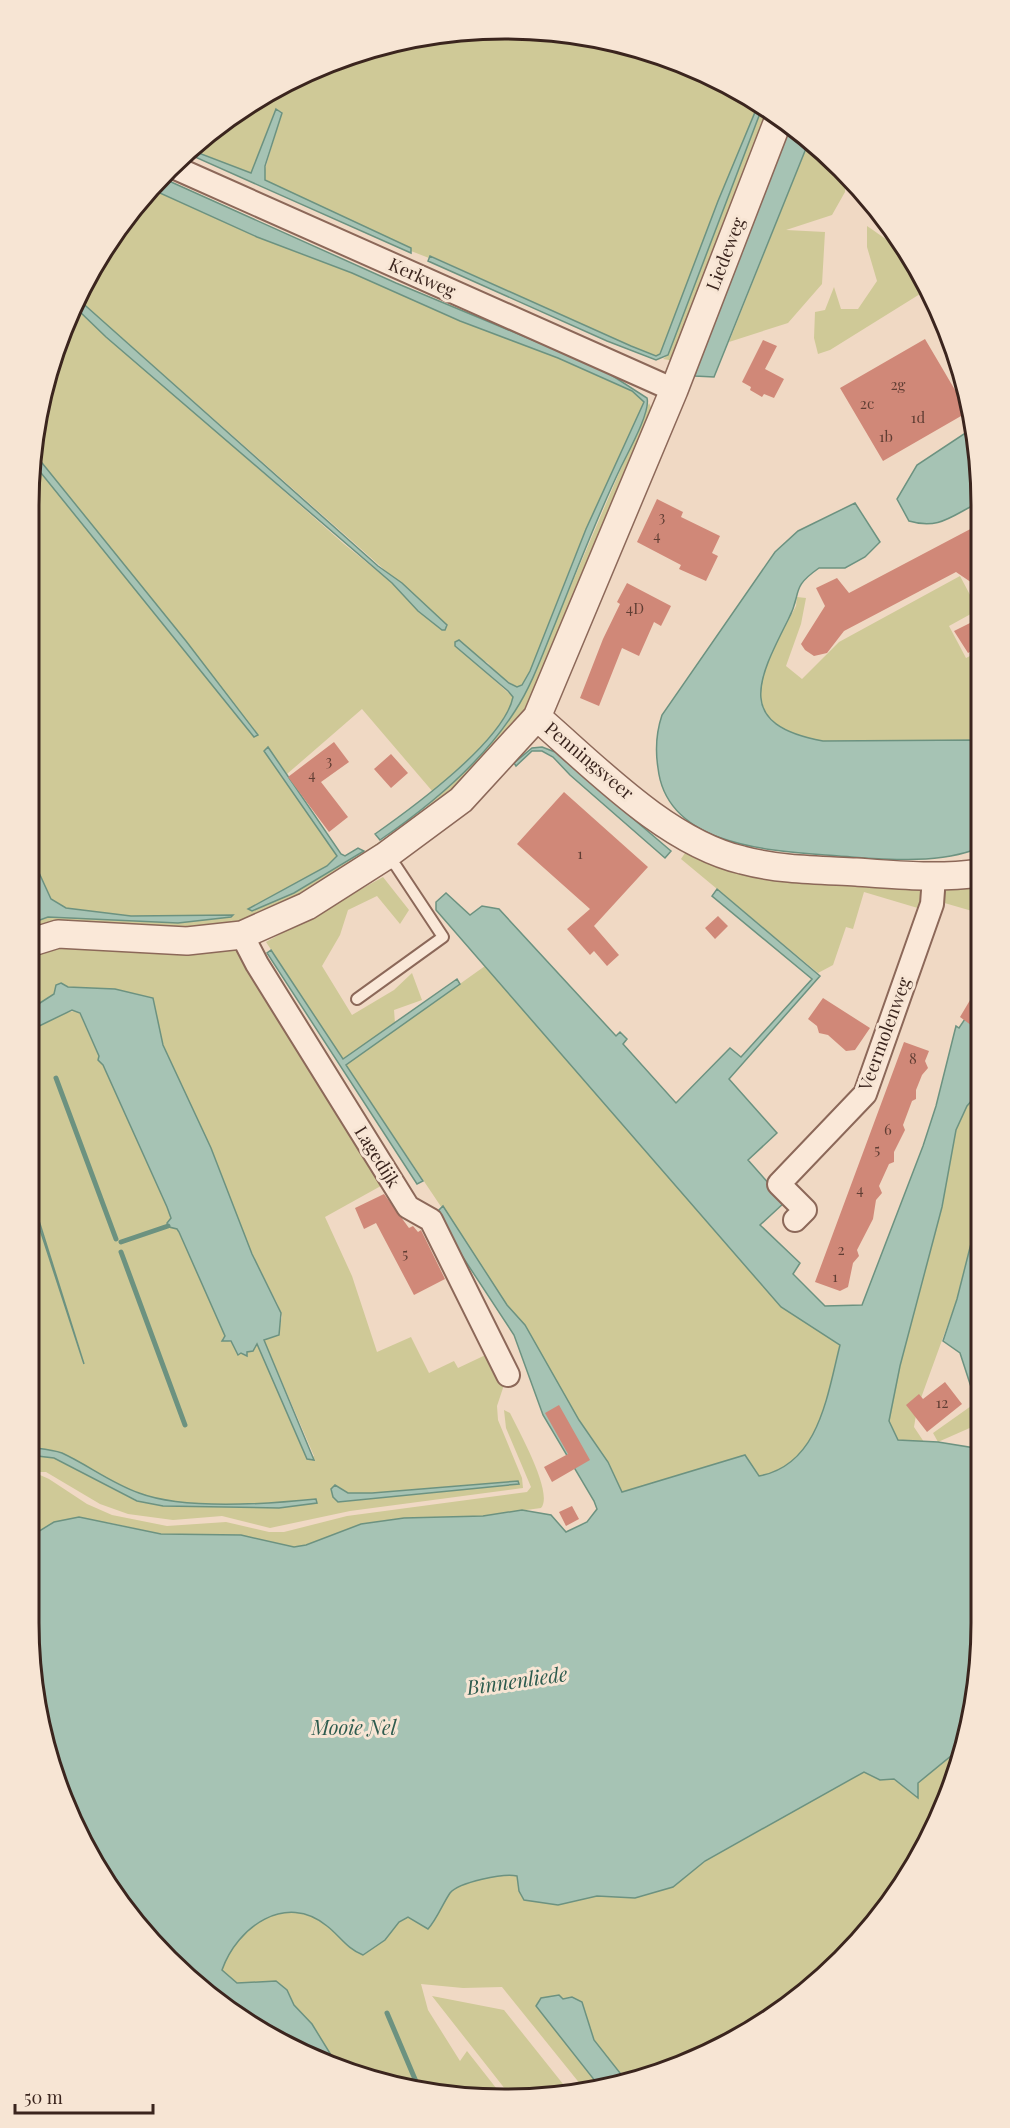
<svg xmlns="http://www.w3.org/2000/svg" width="1010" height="2128" viewBox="0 0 1010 2128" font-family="'Playfair Display',serif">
<rect width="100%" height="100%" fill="#f0d9c4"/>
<!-- green -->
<path fill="#cfc997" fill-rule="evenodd" d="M505 29 598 38 688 65 758 105 718 201 660 354 656 356 631 346 431 256 429 258 411 251V248L268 183 263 176 282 112 275 110 251 173 191 150 241 109 286 85 292 87C300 68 390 42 413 38 443 32 475 31 505 29Z
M762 108 772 114 675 361 663 359 668 355Z
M809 141 845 177V192L832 215 786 230 825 232 822 284 788 323 729 342Z
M151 189 257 237 352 273 460 321 558 358 632 391 644 402 574 558 530 671 522 685 517 687 498 675 488 663 456 646 513 697C506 729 457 769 433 792L362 709 287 774 268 748 265 751 337 856 327 866 248 909C354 871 470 791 526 691L649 403 655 415 524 719 453 795 372 859 243 926 29 936V924L48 917 178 923 231 917 233 915 131 916 66 908 51 899 35 864 30 866 39 900 37 910 29 915V505L33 463 250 732 258 735 186 641 34 453C38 404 50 350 74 306L344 544 392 583 418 611 442 630 447 625 78 299 109 240Z
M867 226C893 244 920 259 920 294L830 350 818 354 814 338 815 312 825 310 834 287 841 309H858L877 281 867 247Z
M960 576 978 610 949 626 966 658 978 652V740L823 741C725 724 764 667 796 606L797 597 806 598 801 624 786 666 802 679 839 642Z
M687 850 920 885 923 890 921 909 864 892 853 929 846 927 833 965 818 973 681 859Z
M383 877 409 910 400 924 377 896 348 910 340 935 322 966 352 1015 394 990 412 973 422 1000 394 1010 395 1023 343 1059 266 942Z
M979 882V913L941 902C946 881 960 884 979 882Z
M239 944 388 1182 325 1217 352 1276 377 1352 411 1337 429 1373 454 1361 458 1368 494 1351 505 1382 497 1406 498 1420 522 1478 523 1488 350 1511 270 1528 222 1516 173 1520 128 1514 100 1504 46 1472H29V1455L54 1458 136 1501 163 1506 279 1508 317 1503 316 1499C268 1505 183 1510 139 1493 102 1479 74 1454 35 1448L29 1431V1196L84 1363 29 1189V1031L58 1015 78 1010 167 1207 171 1218 167 1223 169 1227 177 1228 179 1233 201 1276 225 1336 222 1339 234 1343 238 1354 247 1352 257 1343 307 1459 314 1456 264 1340 278 1332 282 1317 278 1305 252 1254 211 1148 163 1045 153 998 115 989 55 988 54 994 29 1010V953L61 945ZM518 1481 519 1484 339 1502 333 1498 331 1489 335 1485 348 1493H372Z
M485 966 781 1307 840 1345C827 1396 820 1465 759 1477L745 1455 622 1492C612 1466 596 1444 580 1421 554 1383 537 1341 507 1305L346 1065Z
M980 1091V1208L957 1299 917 1409 914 1427 924 1442 898 1440 889 1421 900 1366 942 1207 956 1130 967 1106Z
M981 1399V1423L938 1442 933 1433Z
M504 1410 510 1413C519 1432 554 1493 541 1508L483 1516 404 1518 361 1524 306 1545 294 1547 241 1535 161 1534 106 1522 45 1527 36 1533 29 1547V1478L40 1475 49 1479 87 1504 112 1515 167 1526 226 1522 269 1532H284L347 1516 527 1492 531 1487 506 1428Z
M968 1732 945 1806 901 1887 842 1960 716 2050 624 2078 606 2055 536 2006 599 2086 585 2090 502 1987 463 1988 421 1984 428 2010 460 2061 467 2051 500 2093 412 2090 339 2068 223 1972 220 1973 234 1931 277 1913 304 1912 379 1921 450 1883 516 1871 519 1884 583 1899 597 1896 635 1898 680 1868 864 1772 880 1780 894 1779 918 1797V1783Z
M432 1996 504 2010 571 2094H509Z"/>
<!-- water -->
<path fill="#a6c3b4" stroke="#6c9280" stroke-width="1.5" d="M758 105 762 108 668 355 656 360 607 341 428 261 430 256 631 346 656 356 660 354 718 201Z
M276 109 282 113 265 166V180L411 248V253L186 153 191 150 251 173Z
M790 124 809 141 714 377 695 376 698 360Z
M160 177 396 283 602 369 647 398C651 412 627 454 620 469 596 519 576 572 555 624 543 653 532 685 515 711 482 762 430 806 380 840L375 834C412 808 504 741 513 697L508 691 455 646V642L459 640 509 683 517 687 522 685 530 671 586 529 644 402 632 391 558 358 460 321 352 273 257 237 151 189Z
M78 299 378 566 402 583 447 625 445 630H442L418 611 392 583 106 337 74 306Z
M973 428 977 442 978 503C951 516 939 530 909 521L897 499 917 465Z
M34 453 186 641 258 735 254 737 33 463Z
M855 503 880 542 865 557 845 568H819C789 589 803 592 788 620 757 681 735 725 823 741L978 740 979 848C937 865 883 859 839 856 777 851 667 849 658 768 655 749 656 733 662 715L775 552 798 531Z
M268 747 341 854 345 856 358 848 364 851 294 893 252 911 248 909 327 866 337 856 264 751Z
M542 747 555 752 671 851 665 858 570 775 553 757 542 751H532L516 766 514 763 532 748Z
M35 864 51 899 66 908 131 916 233 915 231 917 178 923 48 917 29 924V915L37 910 39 900 30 866Z
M717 889 820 976 729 1079 777 1133 748 1160 785 1202 760 1225 800 1263 793 1274 825 1306 862 1305 923 1146 936 1106 956 1026 959 1028 979 998 980 1091 967 1106 956 1130 942 1207 900 1366 889 1421 898 1440 938 1442 981 1449V1623L972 1716 963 1746 918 1783V1798L894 1779 880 1780 864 1772 705 1861 673 1887 635 1898 597 1896 558 1905 524 1900 519 1891 517 1876C504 1873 459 1882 450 1893 442 1905 437 1919 428 1929L408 1917 399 1922 385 1940 363 1955C347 1949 340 1936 327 1926 286 1892 237 1927 222 1970L237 1983 276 1981 287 1990 294 2005 312 2024 339 2068 322 2063 241 2019 127 1913 54 1776 29 1623V1547L32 1539 36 1533 54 1522 79 1517 161 1534 241 1535 294 1547 306 1545 361 1524 404 1518 483 1516 522 1510 551 1515 566 1532 587 1522 597 1509 594 1501 543 1415 514 1335 449 1236 437 1212 443 1206 507 1305 525 1325 579 1420 608 1462 622 1492 745 1455 759 1476C819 1465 827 1396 840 1345L781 1307 436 910V902L446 893 470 915 482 906 499 909 616 1036 620 1032 627 1039 623 1044 676 1103 730 1048 741 1057 812 979 712 896Z
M271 950 343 1059 457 979 460 984 346 1065 423 1181 417 1184 267 953Z
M61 983 68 987 115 989 153 998 163 1045 211 1148 252 1254 281 1313 279 1335 264 1340 314 1460 307 1459 257 1344 253 1351 247 1352V1356L241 1353 238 1355 231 1341H222L225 1336 179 1232 177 1229 169 1227 167 1223 171 1218 167 1207 103 1065 98 1060 99 1056 80 1013 72 1010 29 1031V1010L54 994 56 985Z
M29 1189 84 1364 29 1196Z
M980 1208 981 1394 974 1396 960 1353 943 1341 957 1299Z
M29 1431 35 1448C43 1449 53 1450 62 1453 88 1465 111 1483 139 1493 184 1510 267 1504 316 1499L317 1503 279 1508 163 1506 137 1501 54 1458 29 1455Z
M518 1481 519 1484 338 1502 333 1497 331 1489 335 1485 348 1493H372Z
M559 1995 563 1999 572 1997 582 2002 594 2040 624 2078 599 2086 536 2006 541 1998Z"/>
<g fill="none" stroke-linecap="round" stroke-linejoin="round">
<!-- stream -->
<path stroke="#6c9280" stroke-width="5" d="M56 1078 116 1239
M121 1242 168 1226
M121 1252 185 1425
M387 2013 420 2091"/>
</g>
<!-- building -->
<path fill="#d08878" d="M925 339 968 412 883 461 840 388Z
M763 340 777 346 765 369 784 379 774 398 764 394 762 397 750 390 751 387 742 382Z
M657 499 683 512 681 517 720 536 712 553 718 556 706 581 679 569 681 565 637 542Z
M978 525V587L956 572 844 631 827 653 814 656 805 650 801 644 825 606 816 588 837 578 849 593Z
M627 583 671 606 661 626 654 622 639 656 622 648 599 706 580 698 603 639 620 604 617 602Z
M978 619V647L968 653 954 631Z
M334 742 349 762 321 782 348 817 329 832 288 777Z
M391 754 408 773 391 788 374 769Z
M564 792 648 867 594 926 619 955 607 966 594 951 590 955 567 929 590 909 517 844Z
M718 916 728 926 715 939 705 928Z
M979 985V1031L960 1017Z
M823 998 870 1028 855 1050 846 1051 828 1035 819 1033 817 1026 808 1019Z
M904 1042 929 1051 925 1061 928 1068 922 1075 916 1090V1099L912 1101 903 1125 905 1130 894 1152V1162L889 1164 879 1186 882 1193 876 1200 873 1219 857 1250 859 1256 853 1263 848 1287 840 1291 815 1282Z
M384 1194 409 1228 413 1226 418 1232 421 1230 445 1279 414 1295 376 1223 364 1229 355 1208Z
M945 1382 962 1404 927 1432 906 1405 919 1394 923 1399Z
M559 1405 590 1460 552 1482 544 1467 568 1454 545 1413Z
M572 1506 579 1519 566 1526 559 1512Z"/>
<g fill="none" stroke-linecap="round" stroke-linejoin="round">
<defs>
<path id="service" d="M357 999 443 937 396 866 385 857"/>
<path id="minor" d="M171 166 674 390
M242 935 257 964 408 1207 431 1220 508 1375
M795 1220 805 1210 779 1184 865 1094 932 904 934 877"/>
<path id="tertiary" d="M537 717C595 767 666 842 742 860 779 870 817 870 856 872 897 875 938 879 979 873
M29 943 58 934 187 941 242 935 307 906 384 857 461 800 537 717 674 390 779 118"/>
</defs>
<!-- service casing -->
<use href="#service" stroke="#8c6859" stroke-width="14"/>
<!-- minor casing -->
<use href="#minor" stroke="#8c6859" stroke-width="26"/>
<!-- tertiary casing -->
<use href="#tertiary" stroke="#8c6859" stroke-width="30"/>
<!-- service -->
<use href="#service" stroke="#fae8d8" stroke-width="10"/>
<!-- minor -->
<use href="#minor" stroke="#fae8d8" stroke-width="22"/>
<!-- tertiary -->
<use href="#tertiary" stroke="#fae8d8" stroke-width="27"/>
</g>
<g text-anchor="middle" stroke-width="6" stroke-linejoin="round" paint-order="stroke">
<!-- number labels -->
<g font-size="15" fill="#603e34">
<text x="898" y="390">2g</text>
<text x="867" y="409">2c</text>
<text x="918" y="423">1d</text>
<text x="886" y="442">1b</text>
<text x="662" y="522">3</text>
<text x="657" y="541">4</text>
<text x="635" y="614">4D</text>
<text x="329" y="766">3</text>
<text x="312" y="780">4</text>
<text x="580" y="859">1</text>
<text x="913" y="1064">8</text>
<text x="888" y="1135">6</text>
<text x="877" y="1155">5</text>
<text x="860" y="1195">4</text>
<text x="841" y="1255">2</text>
<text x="405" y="1259">5</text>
<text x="835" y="1282">1</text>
<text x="942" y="1408">12</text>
</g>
<!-- street labels -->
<g font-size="18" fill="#3b251e" stroke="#f7e5d4">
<text transform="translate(726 254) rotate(-69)" y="6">Liedeweg</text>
<text transform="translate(422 278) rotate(24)" y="6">Kerkweg</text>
<text transform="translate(589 761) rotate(40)" y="6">Penningsveer</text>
<text transform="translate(885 1034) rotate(-70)" y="6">Veermolenweg</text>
<text transform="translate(377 1157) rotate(58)" y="6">Lagedijk</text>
</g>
<!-- water labels -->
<g font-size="20" font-style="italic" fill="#2d5b4e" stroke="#f7e5d4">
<text transform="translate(517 1681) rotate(-8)" y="7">Binnenliede</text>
<text x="354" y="1735">Mooie Nel</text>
</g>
</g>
<!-- crop -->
<path d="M0 0H1010V2128H0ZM505 39H505A466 466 0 0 1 971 505V1623A466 466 0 0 1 505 2089H505A466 466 0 0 1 39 1623V505A466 466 0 0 1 505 39Z" fill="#f7e5d4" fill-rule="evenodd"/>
<path fill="none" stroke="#3b251e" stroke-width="3" d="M505 39H505A466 466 0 0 1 971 505V1623A466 466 0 0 1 505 2089H505A466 466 0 0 1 39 1623V505A466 466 0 0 1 505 39Z"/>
<!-- scale -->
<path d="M15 2104v9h138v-9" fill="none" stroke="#3b251e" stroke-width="3"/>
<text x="24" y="2104" font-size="18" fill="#3b251e" stroke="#f7e5d4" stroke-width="4.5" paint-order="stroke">50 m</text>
</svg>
